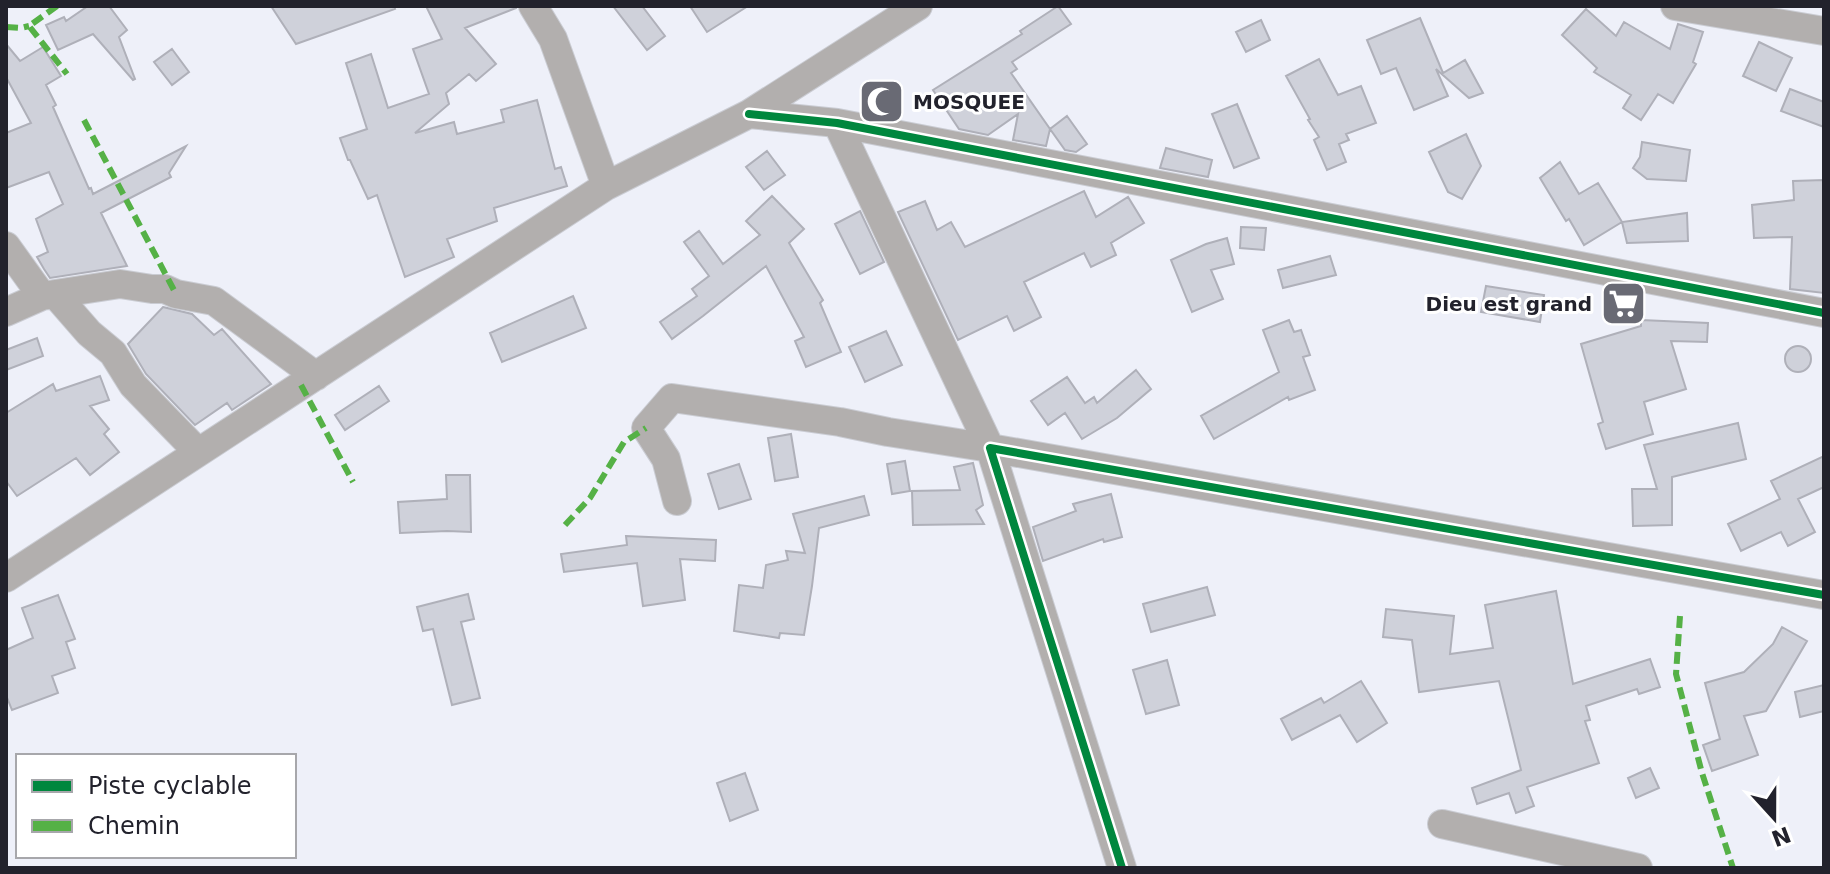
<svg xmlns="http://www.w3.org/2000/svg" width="1830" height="874" viewBox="0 0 1830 874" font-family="'DejaVu Sans',sans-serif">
<rect width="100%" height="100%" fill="#eef0f9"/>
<!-- building -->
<path fill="#cfd1da" stroke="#afb0b9" stroke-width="2" d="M88 6H109L127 30 119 37 135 79 133 80 93 34 58 50 46 25 64 17 66 21Z
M271 6H394L395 9 296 44Z
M426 6H516V8L465 28 496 64 476 81 469 74 446 93 449 104 415 133 454 122 457 134 504 122 501 110 537 100 555 169 561 167 567 186 494 208 497 221 447 239 454 257 405 277 377 195 368 199 350 160H348L340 138 367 129 346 63 371 54 388 108 429 94 413 49 442 39Z
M613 6H642L665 36 647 50Z
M690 6H748L707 32Z
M1058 6 1071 24 1012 62 1017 69 1011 73 1050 129 1046 146 1013 140 1018 114 988 135 959 129 933 90 1022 34 1020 31Z
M1586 9 1616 36 1624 22 1670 49 1678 24 1703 32 1693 62 1696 64 1673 103 1658 94 1641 120 1623 108 1631 95 1594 72 1597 68 1562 35Z
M1420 18 1443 73 1465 60 1483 93 1469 98 1436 69 1448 96 1414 110 1396 68 1381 74 1367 40Z
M1261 20 1270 40 1246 52 1236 32Z
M1759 42 1792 58 1776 91 1743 76Z
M6 44 20 61 43 47 61 76 46 85 56 105 53 107 89 189 91 188 93 194 186 146 169 173 171 177 101 213 127 266 50 278 44 269 37 257 48 252 36 219 63 204 49 172 6 188V133L31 123 6 77Z
M172 49 189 72 172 85 154 62Z
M1319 59 1338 95 1361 86 1376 123 1346 134 1349 140 1339 144 1346 162 1327 170 1314 140 1319 137 1308 120 1310 119 1286 76Z
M1790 89 1824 102V127L1781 111Z
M1237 104 1259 158 1234 168 1212 114Z
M1067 116 1087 144 1076 152 1065 150 1050 129Z
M1466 134 1481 166 1462 199 1448 192 1429 152Z
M1642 142 1690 150 1686 181 1647 179 1633 168 1640 157Z
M1166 148 1212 160 1208 177 1160 168Z
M767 151 785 175 764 190 746 167Z
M1560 162 1579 194 1598 183 1622 222 1584 245 1569 219 1566 221 1540 178Z
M1824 180V293L1790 289 1792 237 1754 238 1752 205 1794 200 1793 181Z
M1084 191 1096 217 1128 197 1144 223 1111 243 1116 255 1091 267 1084 253 1024 282 1041 317 1014 331 1007 316 958 340 898 212 925 201 937 230 951 222 965 247Z
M772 196 804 229 789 243 823 300 820 303 841 352 806 367 795 341 804 337 766 266 703 316 672 339 660 322 697 296 692 289 709 276 684 242 699 231 723 264 760 235 746 221Z
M860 211 884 262 860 274 835 224Z
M1687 213 1688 241 1627 243 1622 222Z
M1241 227 1266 228 1264 250 1240 248Z
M1227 238 1234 264 1211 270 1223 299 1192 312 1171 260 1206 244Z
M1330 256 1336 275 1283 288 1278 270Z
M1486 286 1544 295 1540 322 1481 312Z
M573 296 586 328 502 362 490 333Z
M163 307 192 314 214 335 222 329 271 384 232 410 227 403 195 425 146 374 128 344Z
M1289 320 1294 332 1301 330 1310 355 1303 357 1315 390 1289 400 1288 397 1214 439 1201 416 1279 372 1263 330Z
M1641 320 1708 323 1707 342 1671 341 1686 389 1644 402 1653 434 1606 449 1598 424 1603 422 1581 344 1641 326Z
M886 331 902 365 865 382 849 347Z
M37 338 43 356 6 370V350Z
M1785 359a13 13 0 1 1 26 0a13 13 0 1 1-26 0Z
M1136 370 1151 389 1117 418 1082 439 1065 413 1048 425 1031 401 1067 377 1085 403 1094 397 1097 403Z
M100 376 109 400 90 406 109 429 104 434 119 452 90 475 76 458 17 496 6 481V413L53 384 56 391Z
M379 386 389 401 345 430 335 415Z
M1738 423 1746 459 1672 477V525L1633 526 1632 489H1657L1644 445Z
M791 434 798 477 775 481 768 438Z
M1824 456V487L1798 499 1815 532 1788 546 1781 532 1741 551 1728 524 1780 499 1771 481Z
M905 461 910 491 892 494 887 464Z
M973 463 983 505 976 510 984 524 913 525 912 491 960 490 954 467Z
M739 464 751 499 719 509 708 474Z
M446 475H470L471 532 447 531 400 533 398 502 447 499Z
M1111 494 1122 537 1104 542 1103 539 1043 561 1033 527 1076 511 1073 504Z
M864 496 869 515 819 528 812 586 804 635 780 633 779 638 734 631 739 585 763 588 766 565 788 560 786 551 805 553 793 514Z
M626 536 716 540 715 561 680 559 685 600 643 606 637 563 564 572 561 554 627 545Z
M1207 587 1215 615 1151 632 1143 604Z
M1556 591 1573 684 1650 659 1660 687 1639 694 1637 689 1586 706 1590 720 1585 721 1599 763 1527 787 1534 806 1516 813 1509 793 1477 804 1472 788 1521 770 1499 681 1419 692 1412 640 1383 637 1386 609 1454 616 1450 654 1493 648 1485 605Z
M468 594 474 619 461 622 480 698 452 705 433 629 423 631 417 607Z
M58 595 75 639 66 642 75 668 52 676 58 693 12 710 6 695V650L33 638 22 608Z
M1782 627 1807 641 1766 711 1744 716 1758 755 1712 771 1703 745 1720 739 1705 683 1744 672 1773 644Z
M1167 660 1179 705 1146 714 1133 670Z
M1361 681 1387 723 1357 742 1340 715 1292 740 1281 719 1321 698 1324 703Z
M1824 685V711L1800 717 1795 692Z
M1650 768 1659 788 1636 798 1628 778Z
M745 773 758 810 730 821 717 783Z"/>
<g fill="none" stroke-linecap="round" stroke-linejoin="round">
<defs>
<path id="street" d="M533 6 553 39 606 186
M1675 6 1824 31
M749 114 837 123 1824 313
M6 246 42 296
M55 294 89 333 113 353 133 385 198 452
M6 312 42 296 120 284 152 289H165L176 294 214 301 316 376
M677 501 666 459 646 428 672 398 840 422 888 432 990 448 837 123
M6 578 606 186 749 114 918 6
M1442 824 1638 868
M1122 868 990 448 1824 595"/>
</defs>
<!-- street casing -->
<use href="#street" stroke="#caccd3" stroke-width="30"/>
<!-- street -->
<use href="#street" stroke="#b2afae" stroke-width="28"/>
<!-- quiet -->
<path stroke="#55b146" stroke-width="6" stroke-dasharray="12 6" stroke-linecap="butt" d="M57 6 29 26 67 74
M6 27 21 28 29 26
M84 120 176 294
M301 385 353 482
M565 525 590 498 624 442 646 428
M1680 616 1676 674 1702 773 1733 868"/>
<defs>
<path id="cycleway" d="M749 114 837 123 1824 313
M1122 868 990 448 1824 595"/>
</defs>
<!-- cycleway casing -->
<use href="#cycleway" stroke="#fff" stroke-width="13"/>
<!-- cycleway -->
<use href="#cycleway" stroke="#00873e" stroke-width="8"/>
</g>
<!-- icons -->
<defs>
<symbol id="mosque-square" viewBox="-11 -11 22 22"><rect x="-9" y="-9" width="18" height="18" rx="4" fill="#696a74" stroke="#fff"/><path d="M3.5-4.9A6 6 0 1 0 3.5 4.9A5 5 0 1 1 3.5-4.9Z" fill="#fff"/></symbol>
<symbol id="supermarket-square" viewBox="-11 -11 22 22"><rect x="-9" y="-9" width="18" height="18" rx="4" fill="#696a74" stroke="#fff"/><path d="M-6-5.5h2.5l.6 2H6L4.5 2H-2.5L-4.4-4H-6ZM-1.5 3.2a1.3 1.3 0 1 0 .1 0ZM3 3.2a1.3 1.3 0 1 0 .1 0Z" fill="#fff"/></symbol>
</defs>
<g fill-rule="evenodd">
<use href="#mosque-square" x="856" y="76" width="51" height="51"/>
<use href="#supermarket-square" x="1598" y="278" width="51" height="51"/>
</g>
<g text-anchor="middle" stroke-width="6" stroke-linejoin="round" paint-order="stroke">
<!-- poi labels -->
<g font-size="20" font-weight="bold" fill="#22222c" stroke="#fff" text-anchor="start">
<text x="913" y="109">MOSQUEE</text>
<text x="1592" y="311" text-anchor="end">Dieu est grand</text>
</g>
</g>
<!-- border -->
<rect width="1830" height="874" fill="none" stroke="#22222c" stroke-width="16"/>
<!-- legend -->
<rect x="16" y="754" width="280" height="104" fill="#ffffff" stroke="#a7a7ab" stroke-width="2"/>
<rect x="32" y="780" width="40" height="12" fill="#00873e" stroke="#a7a7ab" stroke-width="2"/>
<text x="88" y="794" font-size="24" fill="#22222c">Piste cyclable</text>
<rect x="32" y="820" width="40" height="12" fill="#55b146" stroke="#a7a7ab" stroke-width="2"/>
<text x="88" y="834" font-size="24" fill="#22222c">Chemin</text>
<!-- north arrow -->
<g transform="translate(1774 818) rotate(159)" stroke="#ffffff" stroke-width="6" paint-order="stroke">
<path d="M0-6L14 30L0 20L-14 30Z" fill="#22222c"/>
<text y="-12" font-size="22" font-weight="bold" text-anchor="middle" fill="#22222c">N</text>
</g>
</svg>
